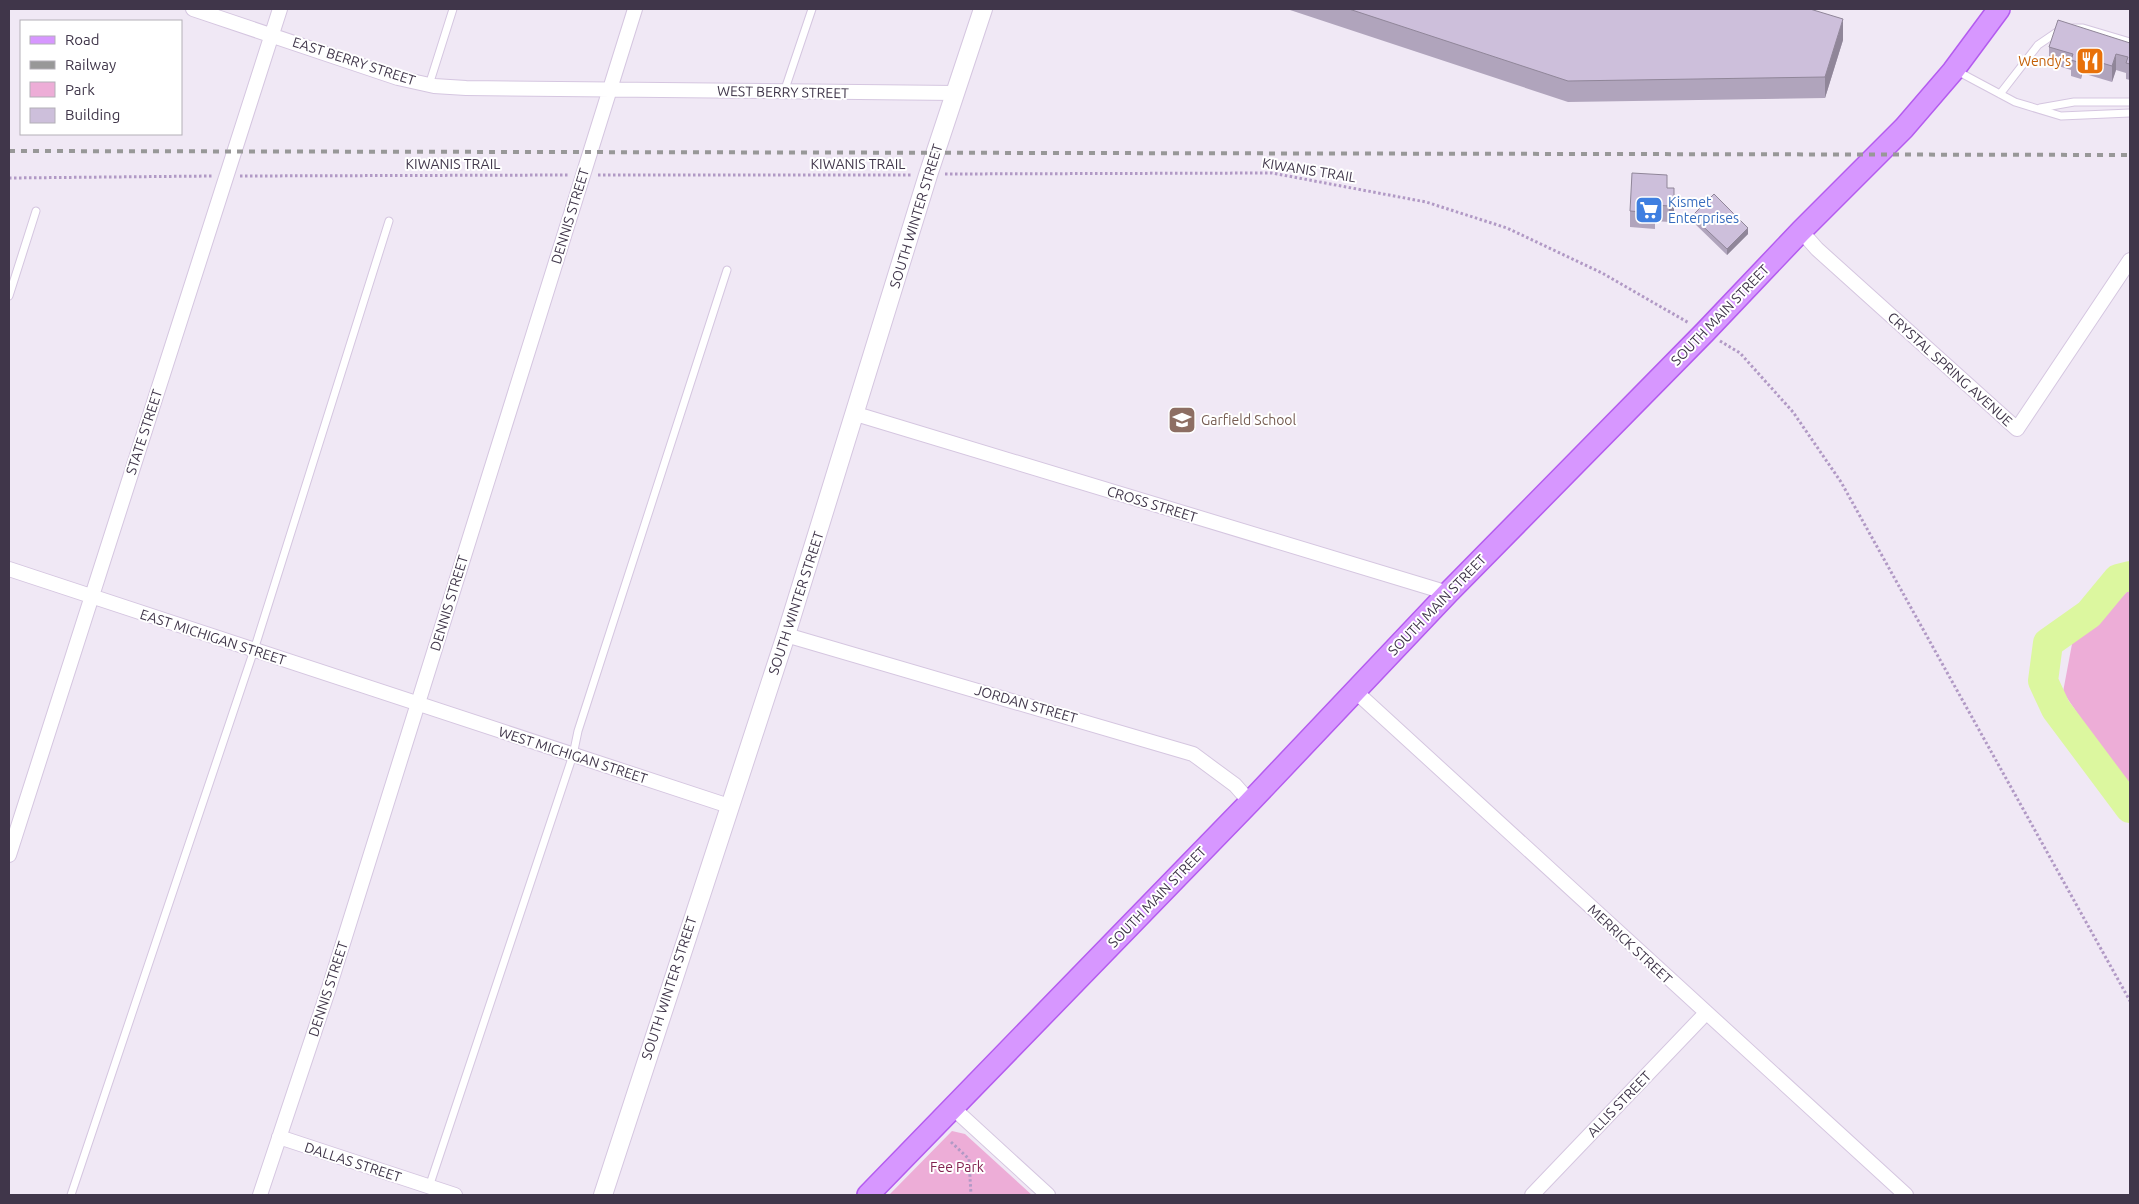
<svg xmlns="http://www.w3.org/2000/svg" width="2139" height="1204" viewBox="0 0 2139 1204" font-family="Ubuntu,sans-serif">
<rect width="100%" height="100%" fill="#f0e8f5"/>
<!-- green -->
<path fill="#edadd7" d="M2130 589V791L2063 692 2072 644Z
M952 1131 965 1134 1032 1195H889Z"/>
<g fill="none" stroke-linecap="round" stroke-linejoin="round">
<!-- river -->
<path stroke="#dcf79f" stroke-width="30" d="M2130 576 2118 579 2089 614 2048 643 2043 681 2056 709 2130 808"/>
<defs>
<path id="service" d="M2073 28H2083L2130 42
M1957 71 2015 102 2061 116 2130 113
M429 85 453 9
M784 92 812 9
M2000 94 2038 45 2060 30
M2040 108 2074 102H2130
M9 296 36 211
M429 1187 573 755 578 731 727 270
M71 1195 254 650 389 221"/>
<path id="minor" d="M193 9 398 78 434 86 466 88 956 93
M1801 231 1817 249 2017 429 2130 260
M856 414 1448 593
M9 569 729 806
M786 635 1193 754 1235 785 1250 802
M1355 691 1906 1195
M9 855 280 9
M953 1108 1048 1195
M279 1137 455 1195
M260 1195 329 988 635 9
M1532 1195 1706 1013"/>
<path id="tertiary" d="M603 1195 786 635 928 175 983 9"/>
<path id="primary" d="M868 1195 1250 802 1448 593 1705 332 1801 231 1904 128 1953 71 1999 9"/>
</defs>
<!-- service casing -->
<use href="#service" stroke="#d5c6e0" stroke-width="9"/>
<!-- minor casing -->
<use href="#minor" stroke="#d5c6e0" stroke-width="16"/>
<!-- tertiary casing -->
<use href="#tertiary" stroke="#d5c6e0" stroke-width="20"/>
<!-- primary casing -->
<use href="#primary" stroke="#b45cef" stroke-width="24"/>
<!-- path -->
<path stroke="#b199c5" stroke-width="3" stroke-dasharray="2.5 2.5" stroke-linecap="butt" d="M945 174 1272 173 1426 202 1507 228 1602 273 1689 323
M598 175H912
M240 176 569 175
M9 178 212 176
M1720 341 1740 353 1793 412 1841 482 2130 1001
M951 1142 969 1159 971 1195"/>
<!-- service -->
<use href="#service" stroke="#fff" stroke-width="7"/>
<!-- minor -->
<use href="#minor" stroke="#fff" stroke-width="14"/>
<!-- tertiary -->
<use href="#tertiary" stroke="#fff" stroke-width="18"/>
<!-- primary -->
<use href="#primary" stroke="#d797ff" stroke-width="21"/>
<!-- rail -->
<path stroke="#989898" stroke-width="4" stroke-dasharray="6 6" stroke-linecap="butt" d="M9 151 2130 155"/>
</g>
<!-- wall -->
<path fill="#b0a4bc" d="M1287 9H1810L1843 40 1825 98 1568 102Z
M2130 43V80L2126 79V73L2116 70 2112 82 2082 73 2081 79 2071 76V70L2049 63V47Z
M1667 188 1674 204V216L1669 222 1655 221V229L1630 227V211Z
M1692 216 1748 234 1727 255 1692 221Z"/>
<!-- shaded-wall -->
<path fill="#908699" d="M1843 19V40L1825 98V77Z
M2116 54V70L2112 82V66Z
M2082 57V73L2081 79V63Z
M1674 188V216L1669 222V206Z
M1748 228V234L1727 255V249Z"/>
<!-- building -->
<path fill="#cdbfdb" stroke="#908699" d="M1349 9H1810L1843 19 1825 77 1568 81Z
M2058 20 2130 43V64L2126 63 2128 57 2116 54 2112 66 2082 57 2081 63 2071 60 2073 54 2049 47Z
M1632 173 1667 175V188H1674V200L1669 206 1655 205V213L1630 211Z
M1714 194 1748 228 1727 249 1692 216Z"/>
<!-- icons -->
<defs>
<symbol id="restaurant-square" viewBox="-11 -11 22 22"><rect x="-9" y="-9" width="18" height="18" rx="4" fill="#e8710a" stroke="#fff"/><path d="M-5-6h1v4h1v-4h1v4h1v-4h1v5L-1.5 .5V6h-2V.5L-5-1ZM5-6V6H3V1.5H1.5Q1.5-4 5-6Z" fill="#fff"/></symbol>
<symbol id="supermarket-square" viewBox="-11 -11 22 22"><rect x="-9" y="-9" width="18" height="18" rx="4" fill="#3f7fe0" stroke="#fff"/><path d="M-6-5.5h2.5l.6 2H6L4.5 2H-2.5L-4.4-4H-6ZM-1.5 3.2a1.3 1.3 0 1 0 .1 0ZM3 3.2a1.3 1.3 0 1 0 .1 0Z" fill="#fff"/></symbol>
<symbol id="school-square" viewBox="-11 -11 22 22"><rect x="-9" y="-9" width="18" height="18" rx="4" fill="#8d6e63" stroke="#fff"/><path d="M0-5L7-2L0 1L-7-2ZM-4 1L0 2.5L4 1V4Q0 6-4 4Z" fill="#fff"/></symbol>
</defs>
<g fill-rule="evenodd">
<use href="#restaurant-square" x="2074" y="45" width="32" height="32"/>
<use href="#supermarket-square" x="1633" y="194" width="32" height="32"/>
<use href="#school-square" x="1166" y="404" width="32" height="32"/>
</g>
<g text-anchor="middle" stroke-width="4" stroke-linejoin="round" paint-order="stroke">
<!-- street labels -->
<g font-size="14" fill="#40364a" stroke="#fff">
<text transform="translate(354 61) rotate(18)" y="5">EAST BERRY STREET</text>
<text transform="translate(783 92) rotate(1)" y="5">WEST BERRY STREET</text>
<text x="453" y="169">KIWANIS TRAIL</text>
<text x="858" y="169">KIWANIS TRAIL</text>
<text transform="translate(1309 170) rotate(9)" y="5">KIWANIS TRAIL</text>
<text transform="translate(570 216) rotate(-73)" y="5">DENNIS STREET</text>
<text transform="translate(916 216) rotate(-73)" y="5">SOUTH WINTER STREET</text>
<text transform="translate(1720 315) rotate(-46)" y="5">SOUTH MAIN STREET</text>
<text transform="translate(1950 369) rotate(42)" y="5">CRYSTAL SPRING AVENUE</text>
<text transform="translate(144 432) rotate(-72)" y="5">STATE STREET</text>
<text transform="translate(1152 504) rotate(17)" y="5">CROSS STREET</text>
<text transform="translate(449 603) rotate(-73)" y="5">DENNIS STREET</text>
<text transform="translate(796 603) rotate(-72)" y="5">SOUTH WINTER STREET</text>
<text transform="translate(1437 605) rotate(-46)" y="5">SOUTH MAIN STREET</text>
<text transform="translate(213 637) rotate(18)" y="5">EAST MICHIGAN STREET</text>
<text transform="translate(1026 704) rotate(16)" y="5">JORDAN STREET</text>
<text transform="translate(573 755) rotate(18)" y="5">WEST MICHIGAN STREET</text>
<text transform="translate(1157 897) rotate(-46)" y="5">SOUTH MAIN STREET</text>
<text transform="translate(1630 944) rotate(43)" y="5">MERRICK STREET</text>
<text transform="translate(669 988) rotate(-72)" y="5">SOUTH WINTER STREET</text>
<text transform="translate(328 989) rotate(-72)" y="5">DENNIS STREET</text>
<text transform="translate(1619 1104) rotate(-46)" y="5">ALLIS STREET</text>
<text transform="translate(353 1162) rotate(18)" y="5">DALLAS STREET</text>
</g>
<!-- food labels -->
<g font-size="14" fill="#c56008" stroke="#fff" text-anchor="end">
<text x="2071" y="66">Wendy's</text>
</g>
<!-- shop labels -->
<g font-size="14" fill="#366cbe" stroke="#fff" text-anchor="start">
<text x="1668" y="207">Kismet<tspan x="1668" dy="16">Enterprises</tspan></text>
</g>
<!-- education labels -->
<g font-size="14" fill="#785e54" stroke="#fff" text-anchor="start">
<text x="1201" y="425">Garfield School</text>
</g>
<!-- park labels -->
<g font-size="14" fill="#822250" stroke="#fff">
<text x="957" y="1172">Fee Park</text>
</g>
</g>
<!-- border -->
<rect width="2139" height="1204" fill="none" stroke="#40364a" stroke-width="20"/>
<!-- legend -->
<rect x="20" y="20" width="162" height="115" fill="#ffffff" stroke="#b3afb7"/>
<rect x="30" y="36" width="25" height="8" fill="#d797ff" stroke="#b3afb7"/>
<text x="65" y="45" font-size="15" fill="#40364a">Road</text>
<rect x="30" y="61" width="25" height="8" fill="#989898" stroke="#b3afb7"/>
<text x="65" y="70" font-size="15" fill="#40364a">Railway</text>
<rect x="30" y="82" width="25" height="15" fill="#edadd7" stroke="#b3afb7"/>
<text x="65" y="95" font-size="15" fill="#40364a">Park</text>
<rect x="30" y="108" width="25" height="15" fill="#cdbfdb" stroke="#b3afb7"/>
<text x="65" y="120" font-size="15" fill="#40364a">Building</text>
</svg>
